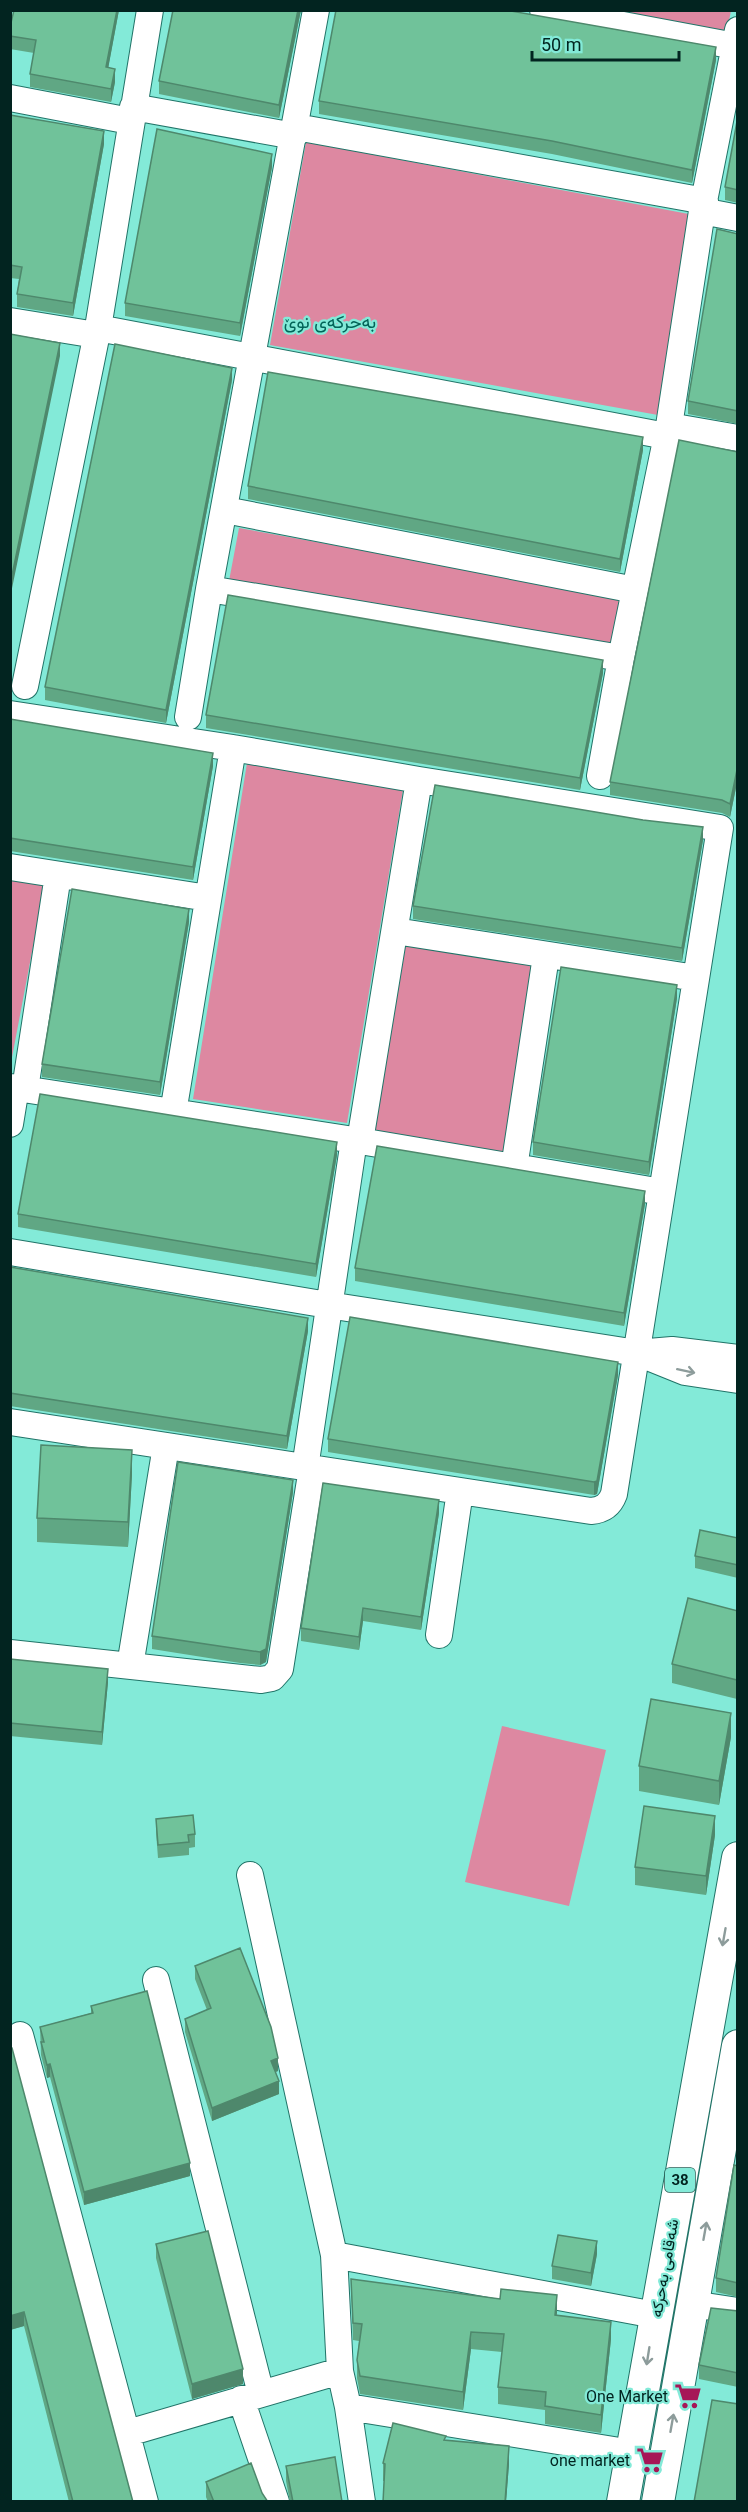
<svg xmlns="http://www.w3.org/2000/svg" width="748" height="2512" viewBox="0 0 748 2512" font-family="Roboto,Vazirmatn,sans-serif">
<rect width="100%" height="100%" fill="#83ead8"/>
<!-- green -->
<path fill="#dd88a1" d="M595 11H731L726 35Z
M306 142 694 215 658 415 270 345Z
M239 528 627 598 618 650 229 581Z
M247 763 403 790 347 1123 193 1099Z
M11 878 45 883 10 1068Z
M406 944 535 965 503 1155 374 1134Z
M502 1726 606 1750 569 1906 465 1882Z"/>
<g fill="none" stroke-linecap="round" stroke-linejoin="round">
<defs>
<path id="minor" d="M543 10 735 46
M10 98 130 121
M133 107 294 136
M296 127 705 201
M702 211 738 218
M10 321 96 335
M98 328 666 436
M669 426 738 438
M225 510 635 590
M209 589 621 658
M25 686 98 328 150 10
M10 714 233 748 419 780 720 828 614 1494C610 1505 603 1510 591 1511L10 1422
M188 717 209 589 316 10
M600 776 621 658 669 426 702 211 738 30
M10 867 208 898
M395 931 696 978
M10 1087 354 1140 662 1192
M25 1089 58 875
M173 1113 233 748
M10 1124 16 1087
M360 1141 419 780
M514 1168 546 956
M10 1252 328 1305 637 1353 672 1350 738 1358
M638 1353 685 1372 738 1380
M305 1468 354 1140
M439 1635 460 1491
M10 1653 261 1680 272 1678 280 1669 312 1468
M130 1666 166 1446
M250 1875 334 2255 340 2371 348 2407 362 2502
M156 1980 261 2394
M20 2035 145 2502
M334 2255 655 2315
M692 2304 738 2311
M241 2399 276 2502
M348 2407 632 2453
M128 2433 340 2371"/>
<path id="major" d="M623 2502 738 1858
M658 2502 738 2046"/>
</defs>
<!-- minor casing -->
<use href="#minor" stroke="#217468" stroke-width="28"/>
<!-- major casing -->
<use href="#major" stroke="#217468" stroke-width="34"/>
<!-- minor -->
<use href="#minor" stroke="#fff" stroke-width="26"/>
<!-- major -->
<use href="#major" stroke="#fff" stroke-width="32"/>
</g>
<!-- wall -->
<path fill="#60a784" d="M14 10H119L108 68 115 82 111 102 30 87V74L34 53 10 49V27Z
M173 10H301L279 118 159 94V81Z
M716 60 692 183 552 154 319 114V101Z
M10 115 104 144 73 316 17 307V294L19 279 10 278Z
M738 116V203L725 200V187Z
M272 167 240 336 125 316V303Z
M738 234V424L688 414V401Z
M232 380 166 723 45 700V687Z
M643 450 620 572 248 499V486Z
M738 452V778L730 817 722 813 610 795V782Z
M603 673 580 790 206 728V715Z
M10 719 213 766 193 880 10 851Z
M643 820 703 840 682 961 413 919V906Z
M189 922 160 1095 42 1077V1064Z
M677 998 649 1175 533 1155V1142Z
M337 1155 316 1277 18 1227V1214Z
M645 1204 624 1326 355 1281V1268Z
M10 1267 308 1331 287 1449 10 1406Z
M618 1375 597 1494 594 1495 328 1452V1439Z
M132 1474 128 1547 37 1542V1518Z
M293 1492 266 1662 260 1665 240 1663 152 1649V1636Z
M439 1513 421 1630 363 1621 359 1650 301 1641V1628Z
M738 1538V1578L695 1568V1556Z
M738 1611 737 1699 672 1683V1664Z
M10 1659 108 1682 102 1745 10 1736Z
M731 1737 719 1805 639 1791V1766Z
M156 1819 195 1834V1847L189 1848V1855L158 1858 156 1832Z
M715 1835 706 1895 635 1885V1867Z
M195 1966 278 2071 275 2072 279 2094 212 2121 185 2032V2019L207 2010 195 1979Z
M91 2006 190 2176 84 2205 50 2077 47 2078 41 2055 40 2027 91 2013Z
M10 2048 133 2502H69L24 2326 10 2330Z
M738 2166V2297L716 2292V2278Z
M156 2244 243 2384 192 2399 156 2258Z
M597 2254 591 2286 552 2279V2266Z
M351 2279 557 2316 611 2339 601 2433 545 2424V2410L498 2404V2387L502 2352 471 2349 463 2410 360 2394 357 2378V2360L359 2341 353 2340Z
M738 2311V2387L699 2379V2365Z
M446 2441 509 2464 506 2502H383L384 2481H383V2463Z
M286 2466 342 2502H290L286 2481Z
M206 2482 262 2493 268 2502H208L206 2497Z"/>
<!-- shaded-wall -->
<path fill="#4e886c" d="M117 10H119L106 80V67Z
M298 10H301L279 118V105Z
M716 47V60L692 183V170Z
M115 69V82L111 102V89Z
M104 131V144L73 316V303Z
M272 154V167L240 336V323Z
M60 343V356L10 598V585Z
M232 368V380L166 723V710Z
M643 437V450L620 572V559Z
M603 660V673L580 790V778Z
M213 753V766L193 880V867Z
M738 765V778L730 817V804Z
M703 827V840L682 961V948Z
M189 909V922L160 1095V1082Z
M677 985V998L649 1175V1162Z
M337 1142V1155L316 1277V1264Z
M645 1191V1204L624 1326V1313Z
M308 1318V1331L287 1449V1436Z
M618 1362V1375L597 1494 594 1495V1482Z
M132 1450V1474L128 1547V1522Z
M293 1480V1492L266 1662 260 1665V1652Z
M439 1500V1513L421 1630V1617Z
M363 1608V1621L359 1650V1637Z
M108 1669V1682L102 1745V1732Z
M731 1713V1737L719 1805V1781Z
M715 1816V1835L706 1895V1876Z
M278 2058V2071L271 2074V2061Z
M50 2064V2077L47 2078V2065Z
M279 2081V2094L212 2121V2108Z
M190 2163V2176L84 2205V2192Z
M597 2241V2254L591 2286V2273Z
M557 2295V2313L555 2333V2315Z
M24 2312V2326L10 2330V2316Z
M611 2322V2339L601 2433V2415Z
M471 2332V2349L463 2410V2392Z
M243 2369V2384L192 2399V2384Z
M509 2446V2464L506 2502H505Z"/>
<!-- building -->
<path fill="#70c29a" stroke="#4e886c" stroke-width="1.5" d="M14 10H117L106 67 115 69 111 89 30 74 36 40 10 36V27Z
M173 10H298L279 105 159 81Z
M336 10H505L716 47 692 170 552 141 319 101Z
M10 115 104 131 73 303 17 294 22 267 10 265Z
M738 116V190L725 187Z
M157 129 272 154 240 323 125 303Z
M717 229 738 234V411L688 401Z
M10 334 60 343 10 585Z
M115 344 232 368 166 710 45 687Z
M268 372 643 437 620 559 248 486Z
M679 440 738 452V765L730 804 722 800 610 782Z
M228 595 603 660 580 778 206 715Z
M10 719 213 753 193 867 10 838Z
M435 785 643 820 703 827 682 948 413 906Z
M72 889 189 909 160 1082 42 1064Z
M561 967 677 985 649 1162 533 1142Z
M40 1094 337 1142 316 1264 18 1214Z
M377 1146 645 1191 624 1313 355 1268Z
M10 1267 308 1318 287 1436 10 1393Z
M350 1317 618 1362 597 1481 594 1482 328 1439Z
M41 1445 132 1450 128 1522 37 1518Z
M178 1462 293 1480 266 1649 260 1652 152 1636Z
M323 1483 439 1500 421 1617 363 1608 359 1637 301 1628Z
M700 1530 738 1538V1565L695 1556Z
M688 1598 738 1611 737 1680 672 1664Z
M10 1659 108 1669 102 1732 10 1723Z
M651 1699 731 1713 719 1781 639 1766Z
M644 1806 715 1816 706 1876 635 1867Z
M193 1815 195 1834 188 1835 189 1842 158 1845 156 1819Z
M240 1948 271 2027 278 2058 271 2061 279 2081 212 2108 185 2019 211 2008 195 1966Z
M147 1991 190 2163 84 2192 50 2064 47 2065 41 2042H44L40 2027 93 2013 91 2006Z
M10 2048H12L133 2502H73L24 2312 10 2316Z
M734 2165 738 2166V2283L716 2278Z
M208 2231 243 2369 192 2384 156 2244Z
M558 2235 597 2241 591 2273 552 2266Z
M351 2279 500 2299 501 2289 557 2295 555 2315 611 2322 601 2415 545 2406 546 2392 498 2387 504 2334 471 2332 463 2392 360 2376 357 2360 362 2324 353 2323Z
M711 2308 738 2311V2373L699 2365Z
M712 2400 738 2404V2502H694Z
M393 2423 446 2436 444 2440 509 2446 505 2502H383L385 2464 383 2463Z
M335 2457 342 2502H293L286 2466Z
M251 2463 262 2493 268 2502H214L206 2482Z"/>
<!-- one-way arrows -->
<defs><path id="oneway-shaft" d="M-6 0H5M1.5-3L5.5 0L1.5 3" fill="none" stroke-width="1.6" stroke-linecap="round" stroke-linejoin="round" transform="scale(1.5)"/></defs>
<g stroke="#8d9c9b">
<use href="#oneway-shaft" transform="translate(686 1371) rotate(12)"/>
<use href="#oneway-shaft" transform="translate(724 1937) rotate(100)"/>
<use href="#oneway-shaft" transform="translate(705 2231) rotate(-80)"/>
<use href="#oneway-shaft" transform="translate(648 2356) rotate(99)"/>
<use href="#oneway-shaft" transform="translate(672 2423) rotate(-80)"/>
</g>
<!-- icons -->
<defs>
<symbol id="supermarket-bare" viewBox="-9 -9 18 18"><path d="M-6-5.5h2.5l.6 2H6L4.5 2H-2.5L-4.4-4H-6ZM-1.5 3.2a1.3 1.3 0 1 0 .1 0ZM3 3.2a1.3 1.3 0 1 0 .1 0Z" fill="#a61757" stroke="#83ead8" stroke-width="2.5" paint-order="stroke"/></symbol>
</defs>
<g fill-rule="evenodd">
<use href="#supermarket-bare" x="669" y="2377" width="38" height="38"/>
<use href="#supermarket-bare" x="631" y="2441" width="38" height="38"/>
</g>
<g text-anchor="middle" stroke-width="4.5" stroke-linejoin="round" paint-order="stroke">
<!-- shield labels -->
<rect fill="#83ead8" stroke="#295f57" stroke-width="1.5" x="665" y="2168" width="30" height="24" rx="4.5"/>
<g font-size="15" font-weight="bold" fill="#022420">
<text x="680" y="2185">38</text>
</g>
<!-- street labels -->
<g font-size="16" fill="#022420" stroke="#83ead8">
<text transform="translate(664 2268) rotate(-80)" y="6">شەقامی بەحرکە</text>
</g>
<!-- poi labels -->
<g font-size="16" fill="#022420" stroke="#83ead8" text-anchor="end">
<text x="668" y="2402">One Market</text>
<text x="630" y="2466">one market</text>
</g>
<!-- neighbourhood labels -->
<g font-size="18" fill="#026357" stroke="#83ead8">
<text x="330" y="328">بەحرکەی نوێ</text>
</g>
</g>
<!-- border -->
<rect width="748" height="2512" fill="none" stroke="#022420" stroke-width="24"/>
<!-- scale -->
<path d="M532 51v9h147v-9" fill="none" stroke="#022420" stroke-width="3"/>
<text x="541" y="51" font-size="18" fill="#022420" stroke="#83ead8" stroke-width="4.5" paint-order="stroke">50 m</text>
</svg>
